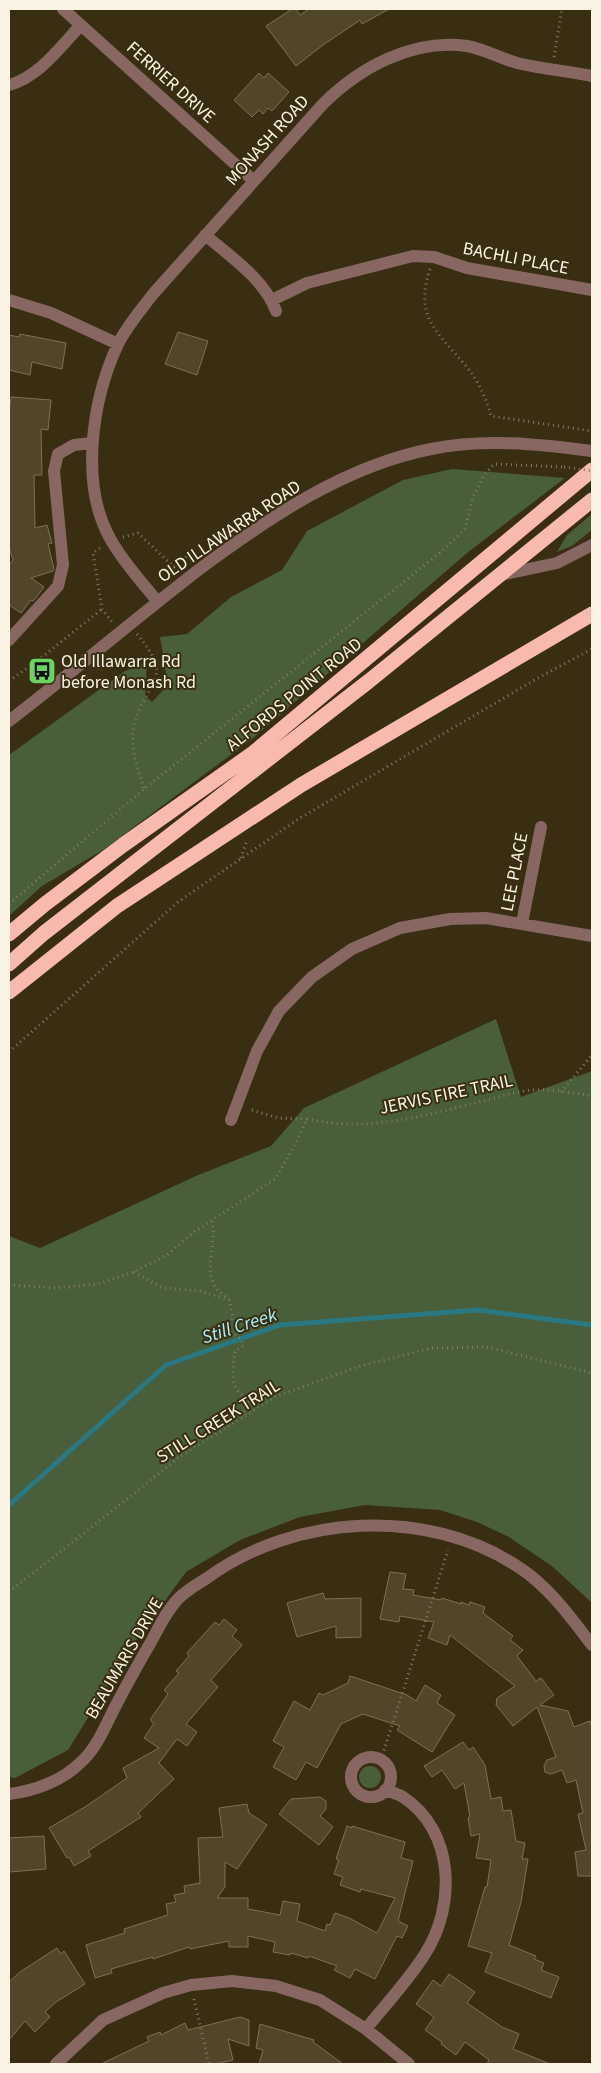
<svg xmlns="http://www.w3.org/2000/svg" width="601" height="2073" viewBox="0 0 601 2073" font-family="'Source Sans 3',sans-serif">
<rect width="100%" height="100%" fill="#392e12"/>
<!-- green -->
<path fill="#495e3a" d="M452 469 565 478 467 553 252 739 103 850 42 886 9 916V755L125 671 147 662 145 696 152 702 168 685 160 637 187 634 231 597 282 570 307 531 403 480Z
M592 514V530L572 546 557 552 567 535Z
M496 1019 521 1097 592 1071V1603L553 1567 509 1537 477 1522 440 1510 365 1505 300 1517 240 1540 186 1572 137 1639 68 1750 15 1778 9 1777V1236L40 1248 196 1176 271 1146 304 1108Z
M359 1777a11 11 0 1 1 22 0a11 11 0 1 1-22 0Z"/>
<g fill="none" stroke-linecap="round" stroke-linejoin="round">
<!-- stream -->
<path stroke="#2a7881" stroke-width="5" d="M9 1505 166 1365 280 1325 478 1310 592 1325"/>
</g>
<!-- building -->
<path fill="#51462a" stroke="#7e7154" d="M292 9H296L300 15 309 9H389L362 24 360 20 323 45 296 66 266 26Z
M259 73 264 78 268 73 289 92 272 111 268 108 263 114 259 110 252 117 234 100Z
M178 332 208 341 197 375 165 364Z
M20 334 66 343 62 369 32 362 30 375 9 370V335L19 337Z
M11 397 51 400 48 430 41 429 42 475H34L35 528 47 525 52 543 48 544 54 569 53 571 31 578 44 587 35 599 33 601 31 600 21 613 9 605V566L13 560 9 547V413Z
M390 1572 406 1574 403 1589 414 1590 413 1595 441 1600 442 1598 461 1604V1602L469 1605 470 1602 485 1607 483 1613 513 1636 510 1640 523 1650 517 1656 536 1681 541 1678 554 1695 540 1705 568 1711 574 1727 590 1721 592 1728V1876H578L575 1852 586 1850 578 1814 583 1813 576 1780 567 1783 562 1770 551 1774 545 1772 544 1766 547 1760 556 1757 537 1707 513 1726 496 1705 497 1698 515 1686 450 1635 447 1645 428 1638 434 1622 400 1616 399 1622 380 1619Z
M323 1593 325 1599 361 1598V1637L336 1638V1626L297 1637 287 1603Z
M224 1619 237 1630 232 1636 242 1645 211 1680 218 1687 186 1724 197 1732 187 1746 177 1739 159 1763 174 1779 138 1813 141 1817 88 1851 91 1856 74 1866 69 1857 67 1858 49 1828 85 1807 127 1778 123 1768 159 1748 144 1738 154 1723 150 1720 168 1694 164 1690 179 1673 176 1671 189 1656 187 1653 215 1622 219 1625Z
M350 1676 407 1695 416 1701 425 1685 441 1695 437 1703 455 1715 432 1752 397 1730 400 1726 363 1714 341 1724 317 1768 306 1762 296 1780 273 1767 284 1747 273 1741 294 1701 310 1710 319 1693 323 1695 348 1683Z
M463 1742 469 1750 473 1747 485 1765 491 1799 501 1797 503 1811 511 1810 516 1841 525 1843 522 1859H528L521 1902 509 1945 536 1956 534 1959 544 1963 541 1970 559 1977 551 1998 485 1972 492 1953 468 1946 485 1887H487L491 1860 476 1858 480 1834 471 1836 468 1818 470 1817 464 1783 455 1789 442 1770 432 1777 424 1766Z
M320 1797 326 1801V1809L320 1816 333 1827 319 1845 279 1814 291 1799Z
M247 1804 249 1813 267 1825 237 1869 225 1862V1887L217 1898H248V1909L280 1915 283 1901 300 1904 297 1921 325 1931 327 1924 330 1925 335 1913 349 1918 377 1933 395 1898 361 1889 360 1892 340 1885 343 1877 334 1874 339 1860 336 1859 347 1826 352 1828V1826L405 1842 401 1858 413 1861 398 1921 408 1926 402 1938 397 1936 375 1979 355 1969 350 1978 334 1970 337 1966 309 1956 308 1958 291 1953 290 1955 273 1952 275 1942 248 1936V1947H229V1941L190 1949 189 1947 153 1959V1957L111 1969 112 1973 95 1978 86 1945 125 1933 124 1929 168 1915 166 1904 176 1902 174 1895 185 1893 184 1886 200 1883 198 1838 223 1837 219 1808Z
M44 1836 46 1869 9 1872V1838Z
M57 1948 61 1954 64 1951 85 1984 56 2002 45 2012 50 2017 35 2032 25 2021 9 2040V1982L20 1972Z
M449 1974 475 1992 467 2003 502 2027 519 2034 513 2049 550 2064H487L489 2060 465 2042 456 2055 441 2044 442 2042 425 2030 434 2017 416 2004 433 1980 441 1986Z
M240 2017 249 2020V2046L228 2039 233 2060 215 2064H101L149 2041 147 2037 160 2032 161 2035 185 2023 188 2030Z
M260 2024 314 2040 313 2042 343 2064H259L263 2050 256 2048Z"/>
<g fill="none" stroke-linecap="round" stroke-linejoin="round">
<!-- path -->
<path stroke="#847b63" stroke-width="3" stroke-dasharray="1 4" stroke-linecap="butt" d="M554 57 562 9
M430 269C414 318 437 331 465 365 478 380 486 397 491 416L592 431
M123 537 138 533 174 567 197 548
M100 548 93 553 102 609 112 622
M137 634C177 682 145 681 134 725 129 747 138 768 144 789
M9 681 36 662 102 609
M241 858 247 840
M9 904 144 789 440 553 465 529 473 497 484 475 494 464 564 467
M9 1052 178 902 214 877 300 818 538 678 592 649
M561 1092 592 1055
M307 1119C368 1133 427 1115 487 1100 499 1097 511 1093 524 1091 545 1087 571 1093 592 1096
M212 1221C217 1243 203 1268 216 1288 219 1292 225 1295 228 1299
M134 1272 163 1288 200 1291 229 1300 233 1317 229 1324V1331L241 1339 243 1346 235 1351C233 1364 230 1380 238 1391 241 1395 246 1396 248 1402L241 1418
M9 1285 56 1288 98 1284 134 1272 167 1255 194 1232 275 1179 294 1147 307 1119 278 1118 252 1110 249 1111
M9 1592 126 1500 178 1458 275 1397 357 1367 431 1348 486 1347 592 1373
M381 1760 448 1550
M194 1999 209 2064"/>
<!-- minor -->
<path stroke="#886762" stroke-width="12" d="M63 9 254 181
M9 85C39 77 60 47 81 25
M205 235C230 256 265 280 276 311
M9 300 51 313 118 344
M272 300 307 283 413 256 434 257 467 268 592 290
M500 575 557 563 592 545
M157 601C142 582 123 562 111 540 79 485 92 400 118 344 127 326 141 310 153 294L323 104C359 68 413 38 467 46 484 49 500 58 517 63 542 69 567 71 592 76
M9 640 58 586 63 565 54 471 58 454 74 445 92 443
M9 721C74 671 136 618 201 568 270 517 345 466 431 449 484 438 539 444 592 451
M522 923 541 827
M231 1120 257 1051 279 1011 312 977 352 949 400 928 450 919 486 918 592 936
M351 1777a20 20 0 1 1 40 0a20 20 0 1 1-40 0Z
M9 1794C34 1791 62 1781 80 1763 96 1749 105 1727 114 1709 126 1686 138 1664 151 1642 159 1627 167 1610 179 1598 187 1590 198 1584 207 1578 295 1514 428 1506 520 1568 550 1588 571 1618 592 1645
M366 2029C385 2005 408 1981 425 1954 456 1906 455 1831 403 1797 398 1794 391 1792 385 1790
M56 2064 103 2020 163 1993 191 1985 232 1981 276 1986 320 2000 366 2029 409 2064"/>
<!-- highway -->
<path stroke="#f8b9ae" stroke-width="15" d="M9 934 45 904 123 845 252 754 592 470
M9 964 44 933 369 681 592 500
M9 992 117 906 301 785 592 614"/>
<!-- path-bridge -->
<path stroke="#847b63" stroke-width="3" stroke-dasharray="1 4" stroke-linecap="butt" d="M564 467 592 471"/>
</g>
<!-- icons -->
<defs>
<symbol id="bus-square" viewBox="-11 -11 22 22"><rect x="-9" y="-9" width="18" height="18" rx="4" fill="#6bd362" stroke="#392e12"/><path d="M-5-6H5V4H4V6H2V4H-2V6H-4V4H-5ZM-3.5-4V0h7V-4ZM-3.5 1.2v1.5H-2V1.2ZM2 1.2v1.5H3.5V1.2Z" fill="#111"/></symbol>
</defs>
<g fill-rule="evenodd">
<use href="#bus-square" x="26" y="655" width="32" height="32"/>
</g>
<g text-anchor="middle" stroke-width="4" stroke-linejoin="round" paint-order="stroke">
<!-- street labels -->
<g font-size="18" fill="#fbf4e4" stroke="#392e12">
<text transform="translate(171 82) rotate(42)" y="6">FERRIER DRIVE</text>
<text transform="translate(267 140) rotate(-48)" y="6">MONASH ROAD</text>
<text transform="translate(516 258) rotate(11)" y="6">BACHLI PLACE</text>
<text transform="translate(229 531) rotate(-34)" y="6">OLD ILLAWARRA ROAD</text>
<text transform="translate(294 694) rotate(-39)" y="6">ALFORDS POINT ROAD</text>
<text transform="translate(514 872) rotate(-79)" y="6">LEE PLACE</text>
<text transform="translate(446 1094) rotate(-12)" y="6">JERVIS FIRE TRAIL</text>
<text transform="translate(218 1421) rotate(-32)" y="6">STILL CREEK TRAIL</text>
<text transform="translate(124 1658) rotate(-60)" y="6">BEAUMARIS DRIVE</text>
</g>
<!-- poi labels -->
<g font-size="18" fill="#fbf4e4" stroke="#392e12" text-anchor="start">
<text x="61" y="667">Old Illawarra Rd<tspan x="61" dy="21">before Monash Rd</tspan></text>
</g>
<!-- water labels -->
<g font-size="19" font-style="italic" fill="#a6f1fa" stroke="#392e12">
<text transform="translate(239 1325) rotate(-18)" y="7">Still Creek</text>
</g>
</g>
<!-- border -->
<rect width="601" height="2073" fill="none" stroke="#fbf4e4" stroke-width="20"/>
</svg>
